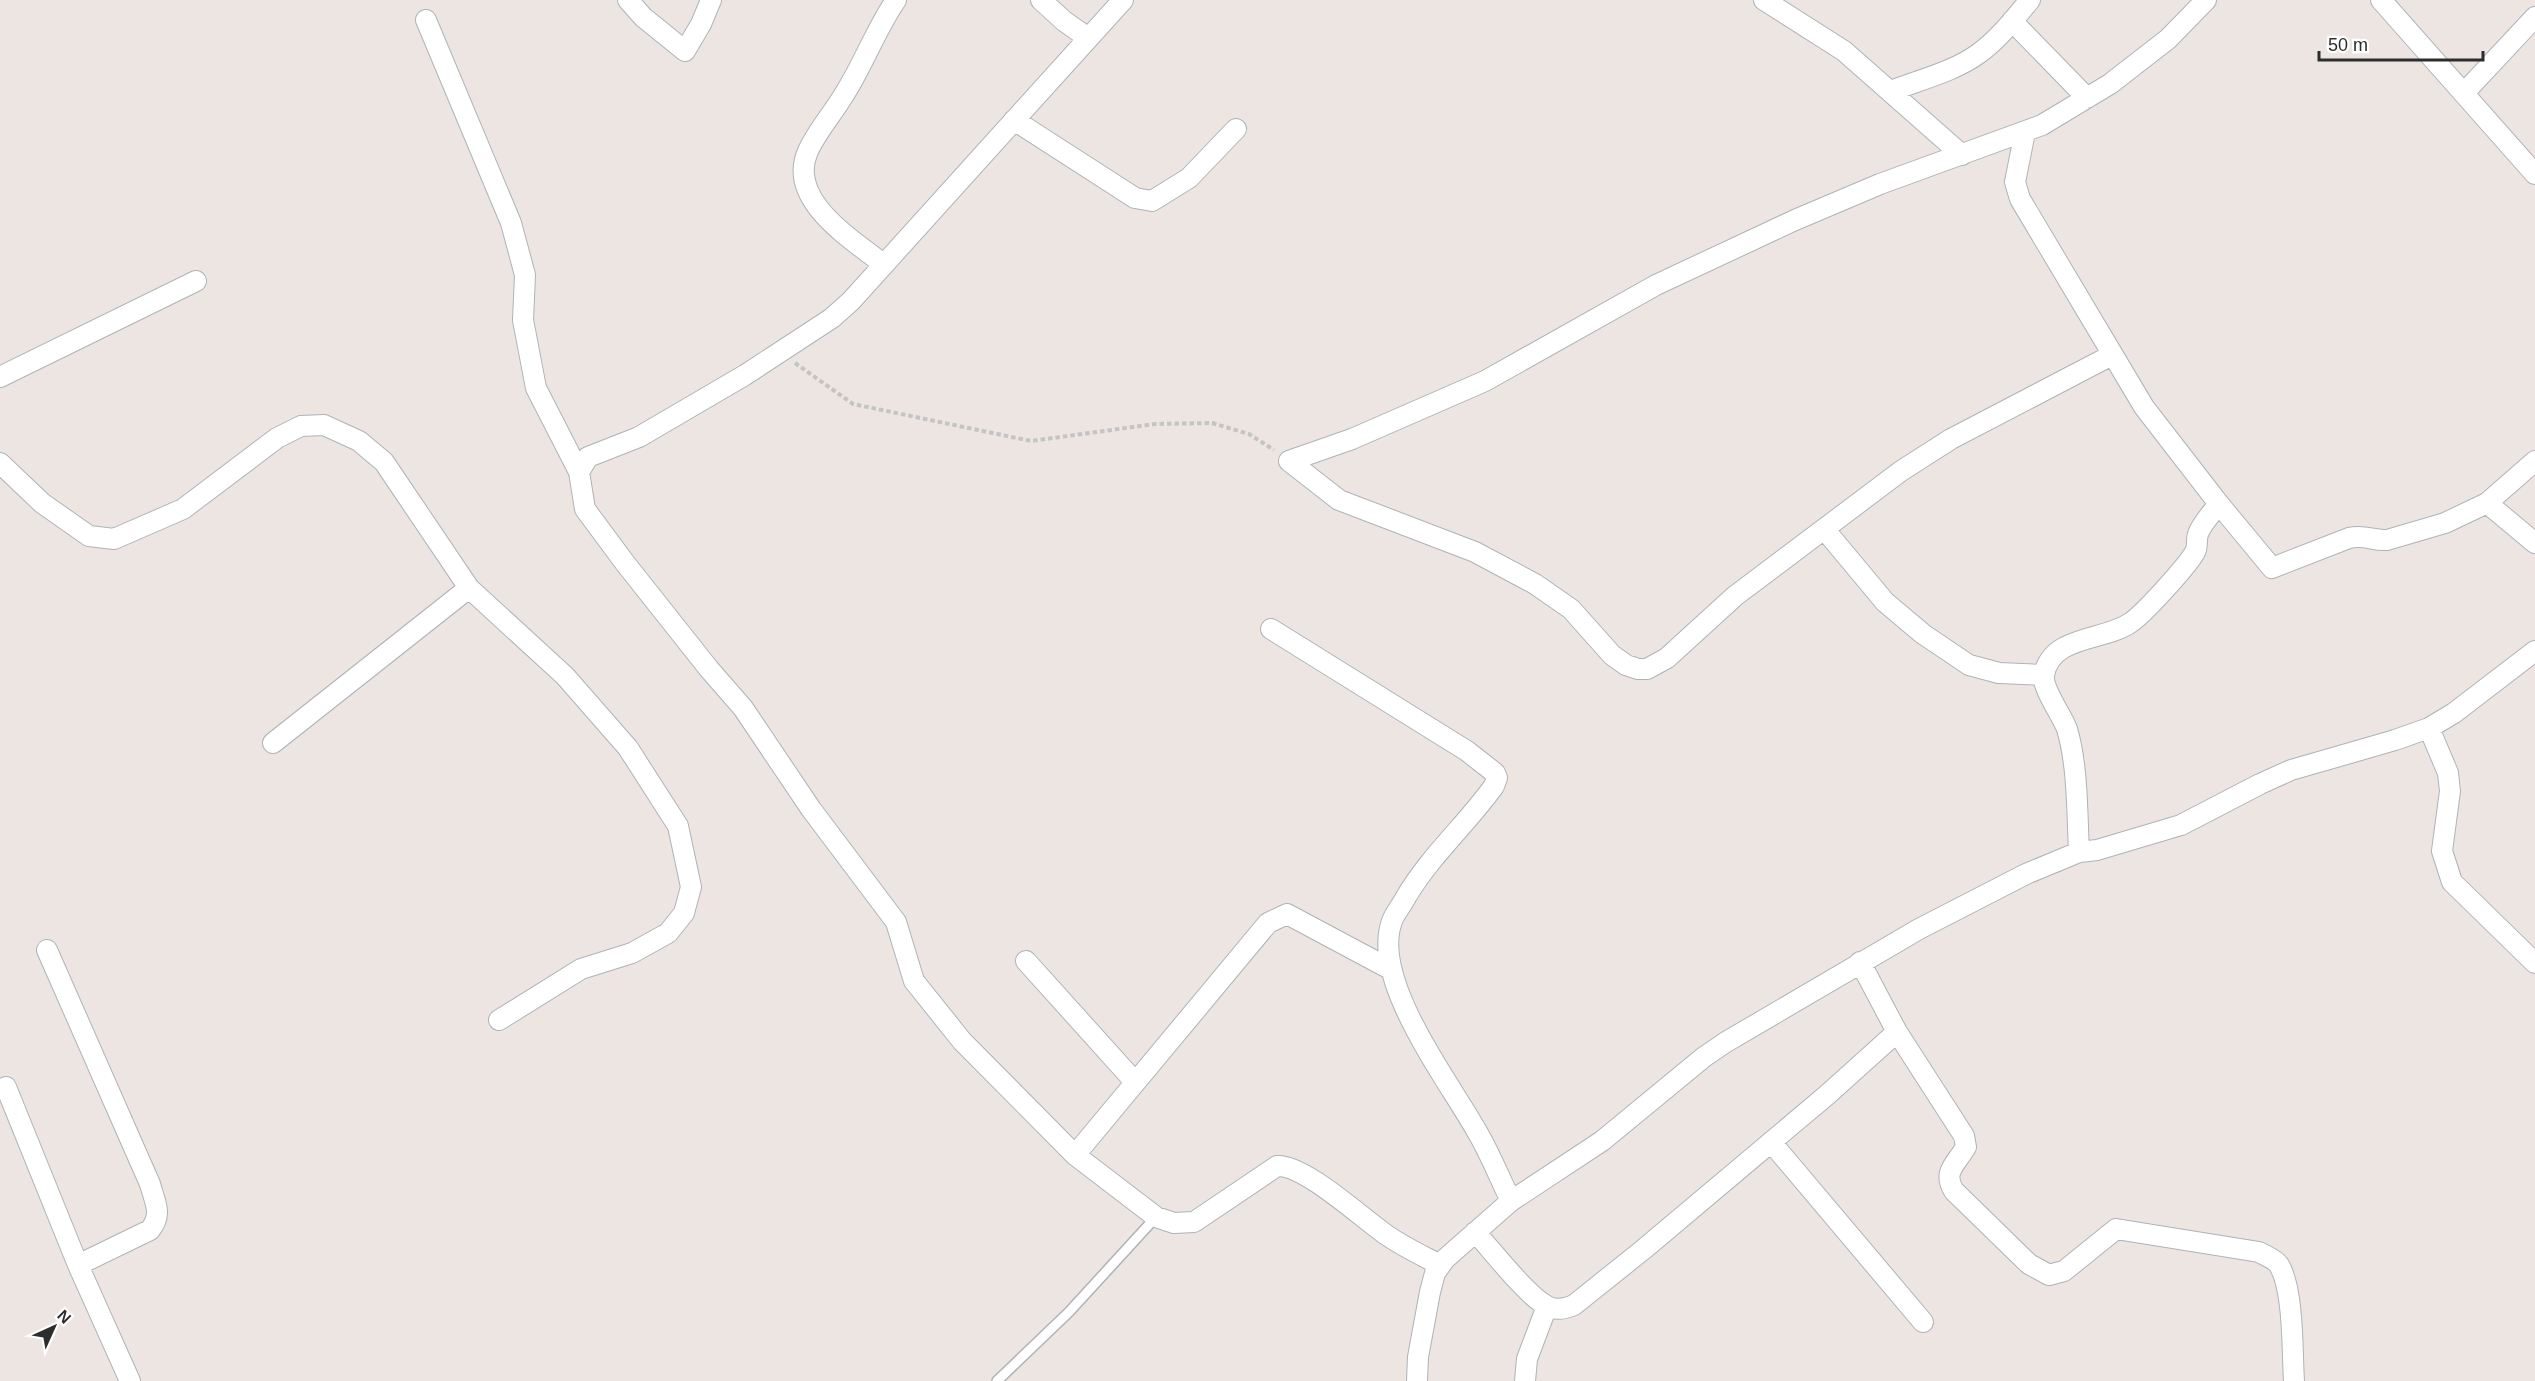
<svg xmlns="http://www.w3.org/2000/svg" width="2535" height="1381" viewBox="0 0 2535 1381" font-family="Arial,sans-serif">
<rect width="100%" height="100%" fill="#ede5e2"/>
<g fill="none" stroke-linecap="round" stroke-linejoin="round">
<defs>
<path id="service" d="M997 1381 1069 1312 1156 1217"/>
<path id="minor" d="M628 0 643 17 685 51 701 24 711 0
M1041 0 1064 21 1088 38
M1123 0 851 301 832 318 745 375 639 437 588 457 579 472 585 509 625 563 709 669 743 708 811 809 896 922 914 981 962 1041 1075 1155 1156 1217 1174 1223 1194 1222 1277 1166C1304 1164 1363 1219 1388 1236 1404 1247 1423 1256 1440 1265
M1764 0 1844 51 1962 155
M2381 0 2535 174
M426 20 511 223 525 275 523 320 536 388 579 472
M2012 21 2087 98
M1891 91C1919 80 1953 72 1978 54 1998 40 2014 19 2030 0
M2464 93 2535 17
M1014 120 1135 198 1152 201 1189 178 1236 129
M2025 132 2015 182 2020 199 2144 407 2219 504 2272 568 2349 538C2365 534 2372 541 2387 540L2445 523 2487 503 2535 461
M883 264C852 239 786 200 808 151 817 131 834 112 845 93 864 63 876 29 896 0
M0 377 196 281
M1289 461 1352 439 1485 381 1656 285 1795 220 1880 184 2042 125 2110 84 2168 39 2206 0
M1289 461 1339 500 1475 552 1535 584 1571 609 1612 655 1626 665 1638 669H1647L1667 658 1735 596 1901 471 1951 439 2112 355
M0 463 42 503 89 536 114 539 183 509 277 438 301 426 324 425 359 441 384 462 469 588 565 676 628 748 678 826 691 887 684 913 668 933 632 953 581 969 499 1020
M2487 503 2535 543
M1825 530 1885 602 1923 634 1969 665 1999 673 2044 675
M1271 629 1467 751 1495 773 1497 778 1494 786C1466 825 1430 856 1406 897 1402 905 1395 913 1392 921 1370 981 1450 1082 1479 1135 1491 1156 1500 1179 1511 1201
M2429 728 2448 773 2450 791 2442 851 2452 882 2535 963
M273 743 469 588
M2079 852C2077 814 2078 766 2067 729 2062 715 2042 689 2044 675 2051 635 2104 641 2130 623 2143 615 2188 565 2195 552 2198 547 2196 540 2198 534 2202 523 2212 513 2219 504
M47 950 150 1184C155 1203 163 1214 150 1230L78 1265
M1026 961 1135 1082
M1860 962 1897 1032 1964 1136 1966 1147C1956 1164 1942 1172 1954 1191L2029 1264 2049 1275 2064 1271 2116 1229 2259 1252C2266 1256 2275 1259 2279 1265 2294 1290 2292 1351 2294 1381
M6 1087 78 1265 130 1381
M1771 1142 1923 1322
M1075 1155 1268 923 1287 914 1390 969
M1475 1232C1492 1250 1527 1296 1547 1306 1556 1311 1565 1309 1574 1305L1644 1249 1827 1095 1897 1032
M1417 1381 1418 1357 1430 1292 1435 1273 1445 1259 1511 1201 1602 1141 1704 1057 1726 1042 1919 929 2026 874 2079 852 2097 850 2181 825 2260 784 2291 770 2395 740 2429 728 2454 713 2535 651
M1525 1381 1527 1359 1547 1306"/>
</defs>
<!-- service casing -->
<use href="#service" stroke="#aeb3b8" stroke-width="12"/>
<!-- minor casing -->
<use href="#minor" stroke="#aeb3b8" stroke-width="22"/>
<!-- path -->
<path stroke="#c4c4c4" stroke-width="4" stroke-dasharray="4.5 3" stroke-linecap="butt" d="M795 363 853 404 1031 441 1155 424 1212 423 1249 434 1274 450"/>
<!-- service -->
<use href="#service" stroke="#fff" stroke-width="9"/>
<!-- minor -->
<use href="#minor" stroke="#fff" stroke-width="20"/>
</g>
<!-- north arrow -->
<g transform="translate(54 1327) rotate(45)" stroke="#ffffff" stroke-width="4.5" paint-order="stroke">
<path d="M0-4.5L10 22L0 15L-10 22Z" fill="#2d2d2d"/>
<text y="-9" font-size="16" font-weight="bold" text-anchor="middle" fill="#2d2d2d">N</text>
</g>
<!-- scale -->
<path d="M2319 51v9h164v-9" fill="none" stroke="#2d2d2d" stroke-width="3"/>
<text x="2328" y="51" font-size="18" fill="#2d2d2d" stroke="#ffffff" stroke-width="4.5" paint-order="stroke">50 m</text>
</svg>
